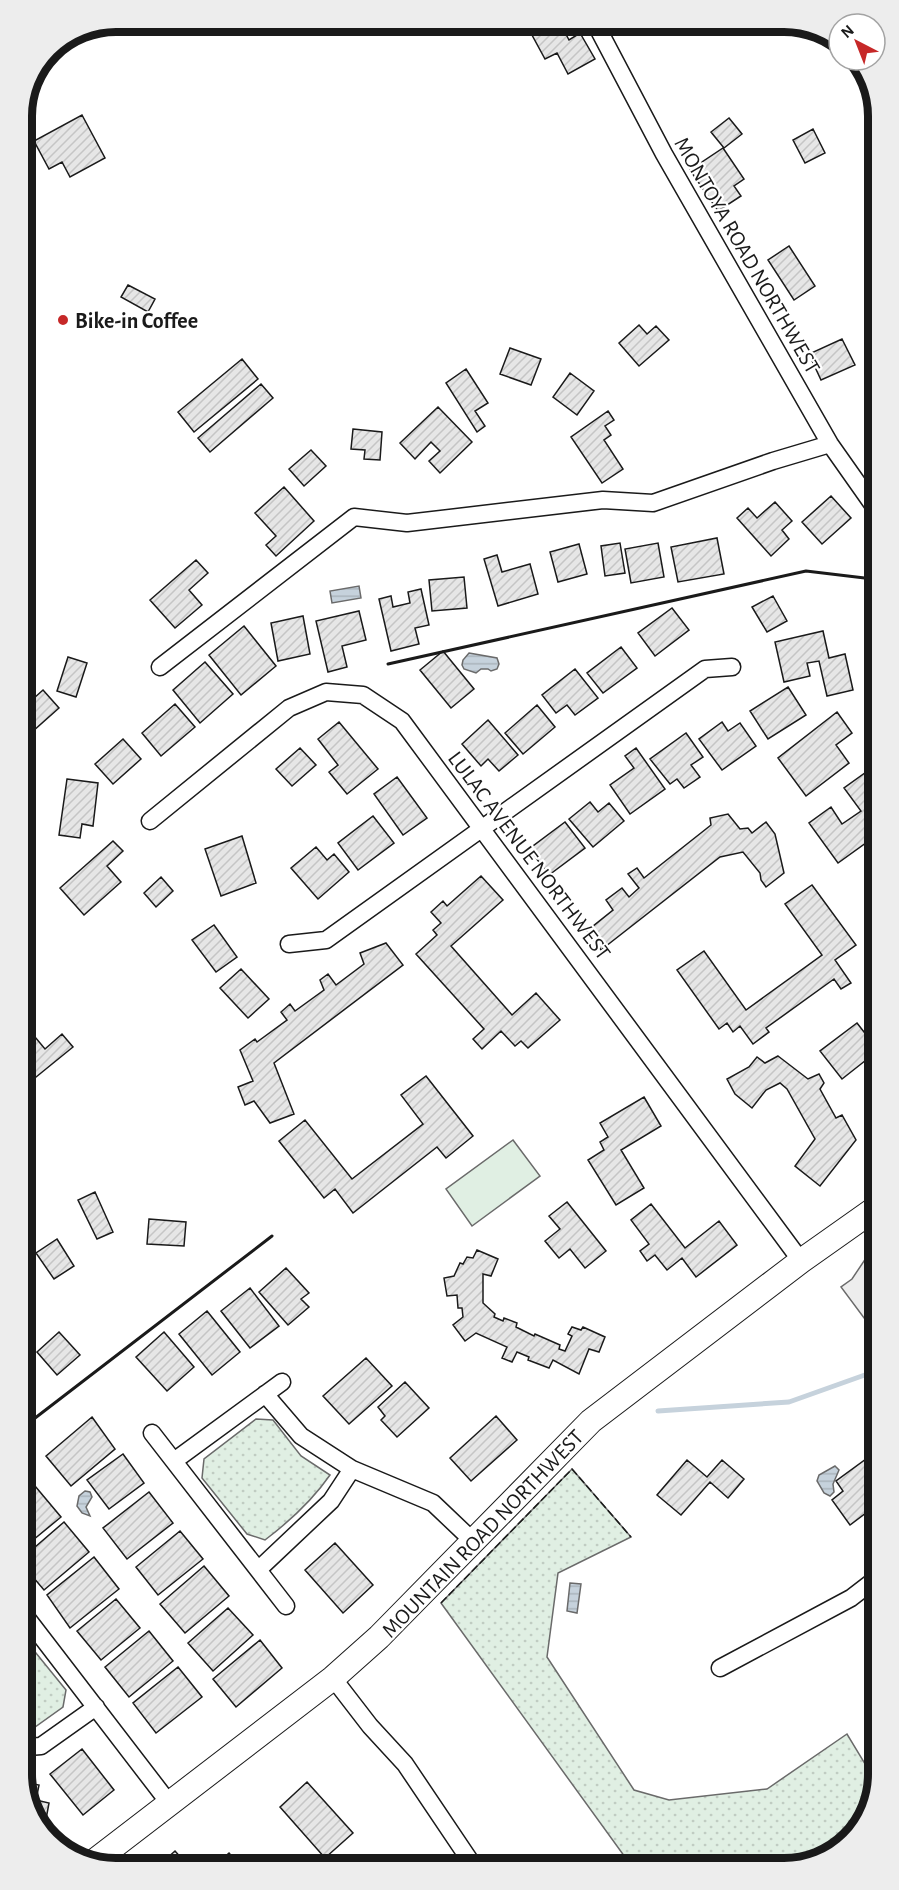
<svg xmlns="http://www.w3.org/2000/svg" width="899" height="1890" viewBox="0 0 899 1890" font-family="'Alegreya Sans',sans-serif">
<defs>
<pattern id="grass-dots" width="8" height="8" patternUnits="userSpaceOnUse" patternTransform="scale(1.5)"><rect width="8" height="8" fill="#e0efe3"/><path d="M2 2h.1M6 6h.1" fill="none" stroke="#c0ccc2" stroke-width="1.8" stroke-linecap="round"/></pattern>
<pattern id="water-rules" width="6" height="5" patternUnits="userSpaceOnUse" patternTransform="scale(1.5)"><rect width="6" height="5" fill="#c6d2dc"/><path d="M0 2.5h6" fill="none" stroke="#aab4bc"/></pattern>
<pattern id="building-hatch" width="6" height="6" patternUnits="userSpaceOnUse" patternTransform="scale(1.5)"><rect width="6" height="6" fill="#e6e6e6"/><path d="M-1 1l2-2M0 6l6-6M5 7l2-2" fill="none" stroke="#c5c5c5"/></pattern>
</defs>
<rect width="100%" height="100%" fill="#fff"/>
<!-- grass -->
<path fill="url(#grass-dots)" stroke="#6a6a6a" stroke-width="1.5" d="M256 1419 273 1420 301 1456 330 1475C312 1501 290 1521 265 1540L247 1534 202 1478 204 1459Z
M572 1469 631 1537 558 1573 547 1657 634 1790 669 1800 767 1789 847 1734 876 1782 862 1827 820 1862 630 1864 441 1603Z
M27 1642 66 1690 63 1707 28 1732Z"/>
<!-- pitch -->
<path fill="#e0efe3" stroke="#6a6a6a" stroke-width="1.5" d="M513 1140 540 1176 472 1226 446 1189Z"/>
<!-- parking -->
<path fill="#ededed" stroke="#6a6a6a" stroke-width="1.5" d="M876 1251V1334L841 1287 852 1279 866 1258Z"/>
<!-- water -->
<path fill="url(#water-rules)" stroke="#6a6a6a" stroke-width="1.5" d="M359 586 361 598 332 603 330 591Z
M469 653 497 658 499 664 497 669 491 671 488 669H481L476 673 464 669 462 665 463 660Z
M835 1466 839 1470 833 1484 834 1492 830 1496 824 1493 817 1481 819 1475Z
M85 1491 90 1492 92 1497 86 1507 90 1516 82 1513 77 1506 79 1496Z
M570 1583 581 1584 577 1613 567 1611Z"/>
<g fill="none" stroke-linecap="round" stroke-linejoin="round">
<!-- stream -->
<path stroke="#c6d2dc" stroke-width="5" d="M658 1411 789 1402 876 1371"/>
</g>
<!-- building -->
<path fill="url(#building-hatch)" stroke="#1a1a1a" stroke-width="1.5" d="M534 21H559L569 40 580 33 595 59 568 74 557 53 545 59 532 35 539 31Z
M82 115 105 158 70 177 62 162 49 169 34 141Z
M729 118 742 134 724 148 711 132Z
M813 129 825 153 805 163 793 140Z
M723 148 744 179 734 186 741 196 718 211 690 170Z
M789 246 815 286 794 300 768 260Z
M128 285 155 299 148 312 121 297Z
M639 325 647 334 656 326 669 340 639 366 619 343Z
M842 339 855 365 821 380 809 354Z
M510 348 541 359 531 385 500 374Z
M242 359 258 379 194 432 178 412Z
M466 369 488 403 475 411 485 426 477 432 446 383Z
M570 373 594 391 577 415 553 397Z
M261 384 273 398 210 452 198 438Z
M438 407 472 442 440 473 429 461 440 451 431 442 415 459 400 443Z
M608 411 614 420 605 426 611 435 604 440 623 469 602 483 571 437Z
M353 429 382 432 380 460 364 459 365 450 351 449Z
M311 450 326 466 304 486 289 469Z
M284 487 314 521 276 556 266 545 276 536 255 513Z
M831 496 851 518 822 544 802 522Z
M775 502 792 521 782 530 789 539 771 556 737 518 748 508 757 518Z
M717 538 724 574 678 582 671 547Z
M620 543 625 573 605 576 601 546Z
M658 543 664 577 631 583 625 549Z
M579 544 587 574 558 582 550 552Z
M497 555 502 572 530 564 538 594 498 606 484 559Z
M196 560 208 573 189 590 202 605 175 628 150 600Z
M464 577 467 608 432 611 429 580Z
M421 589 429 625 415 628 419 644 391 651 379 599 391 596 393 607 410 603 408 592Z
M773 596 787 621 767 632 752 607Z
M672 608 689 630 655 656 638 633Z
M359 611 366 640 342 646 347 667 328 672 316 621Z
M303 616 310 654 278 661 271 623Z
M244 626 276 666 241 695 209 655Z
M823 631 829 658 845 654 853 690 827 696 819 661 807 663 810 676 784 682 775 642Z
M621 647 637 668 603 693 587 673Z
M443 651 474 689 451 708 420 670Z
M68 657 87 663 76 697 57 691Z
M205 662 233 694 200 723 173 690Z
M575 669 598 698 575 715 567 705 556 713 542 695Z
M788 687 806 715 768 739 750 711Z
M43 690 59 708 24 739V707Z
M175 704 195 727 161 756 142 733Z
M537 705 555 727 523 754 505 733Z
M837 712 852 733 836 745 849 763 806 796 778 758Z
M488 720 518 755 499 771 488 759 481 766 462 744Z
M339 722 378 769 347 794 329 772 338 765 318 739Z
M722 722 728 731 740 723 756 746 722 770 699 739Z
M686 733 703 757 691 765 700 777 684 788 677 779 670 784 650 759Z
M123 739 141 759 113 784 95 764Z
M300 748 316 765 292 786 276 769Z
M636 748 665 789 630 814 610 785 634 768 625 756Z
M869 770 874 777V837L838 863 809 823 831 807 842 824 861 811 844 788Z
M397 777 427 818 403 835 374 794Z
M67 779 98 783 93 826 82 824 80 838 59 835Z
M590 802 598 812 609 803 624 821 593 847 569 819Z
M728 814 740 829 748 828 752 833 766 822 775 834 784 873 766 887 761 880 760 873 743 852 720 857 601 950 587 931 613 910 606 900 622 888 629 897 639 888 628 874 637 868 644 878 711 825 710 818Z
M373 816 394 843 358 870 338 843Z
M565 822 585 848 549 875 529 849Z
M242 836 256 883 221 896 205 849Z
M113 841 123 851 107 866 121 882 84 915 60 888Z
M316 847 327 860 334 854 349 872 318 899 291 868Z
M481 876 503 900 451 946 512 1015 536 993 560 1020 528 1048 521 1041 515 1046 501 1031 482 1049 473 1039 484 1029 416 954 437 935 433 930 441 923 431 912 443 901 447 906Z
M161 877 173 891 156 907 144 893Z
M812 885 856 945 835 960 851 983 841 989 834 979 766 1028 769 1032 753 1044 740 1026 733 1032 727 1023 719 1029 677 970 704 951 746 1010 822 955 785 904Z
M214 925 237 957 216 972 192 940Z
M386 943 403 965 274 1063 294 1114 270 1123 254 1101 245 1105 238 1087 253 1081 240 1050 255 1039 257 1042 287 1020 281 1012 290 1004 295 1011 324 990 320 980 328 974 336 985 364 964 360 953Z
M241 969 269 999 248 1018 220 988Z
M875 1022V1037L867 1028Z
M857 1023 875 1046V1053L842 1079 820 1051Z
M25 1025 45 1049 62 1034 73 1047 25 1086Z
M778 1056 808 1079 819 1074 824 1083 820 1089 836 1118 842 1115 856 1140 820 1186 795 1166 815 1139 787 1089 780 1083 766 1090 752 1108 735 1094 727 1079 749 1067 757 1057 765 1063Z
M426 1076 473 1136 446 1158 437 1147 353 1213 335 1189 324 1198 279 1141 305 1120 352 1179 423 1124 401 1095Z
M644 1097 661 1126 621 1150 644 1188 616 1205 588 1160 604 1150 600 1142 608 1137 600 1123Z
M95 1192 113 1232 97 1239 78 1200Z
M567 1202 606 1251 585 1268 570 1249 559 1258 545 1241 560 1229 549 1216Z
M651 1204 685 1248 719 1221 737 1245 696 1277 682 1258 667 1270 655 1255 647 1261 640 1251 649 1244 631 1220Z
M149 1219 186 1222 184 1246 147 1244Z
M57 1239 74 1266 54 1279 36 1253Z
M477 1250 498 1259 491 1276 483 1274V1303L495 1314 494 1317 503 1321 504 1318 517 1323 516 1327 534 1336 535 1334 560 1345 559 1349 565 1351 572 1336 568 1334 572 1327 581 1330 583 1327 605 1337 599 1352 589 1349 579 1374 553 1360 549 1368 528 1360 529 1357 517 1352 512 1362 502 1358 507 1347 476 1333 465 1341 453 1325 463 1317 462 1308H458L457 1295 447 1296 444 1278 454 1276 460 1263 463 1264 467 1257 473 1258Z
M286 1268 309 1293 301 1299 309 1307 288 1325 259 1292Z
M250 1288 279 1326 250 1348 221 1311Z
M207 1311 240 1352 212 1375 179 1334Z
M59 1332 80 1355 57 1375 37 1352Z
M164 1332 194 1367 167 1391 136 1357Z
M366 1358 392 1386 349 1424 323 1396Z
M405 1382 429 1408 397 1437 381 1420 385 1416 378 1407Z
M496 1416 517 1440 471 1481 450 1458Z
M92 1417 115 1449 71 1486 46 1456Z
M877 1451V1498L872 1502 875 1506 850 1525 832 1500 843 1491 836 1481Z
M123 1454 144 1483 109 1509 87 1480Z
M687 1460 707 1477 722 1460 744 1479 728 1498 710 1482 681 1515 657 1495Z
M35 1486 61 1517 27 1545V1493Z
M149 1492 173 1523 127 1559 103 1528Z
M64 1522 89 1552 44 1590 27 1570V1554Z
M180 1531 203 1559 158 1595 136 1567Z
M335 1543 373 1585 343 1613 305 1570Z
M94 1557 119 1589 70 1628 47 1595Z
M204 1566 229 1596 185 1633 160 1604Z
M116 1599 140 1628 101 1660 77 1631Z
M228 1608 253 1635 213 1671 188 1643Z
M149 1631 173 1661 129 1697 105 1667Z
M260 1640 282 1668 236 1707 213 1679Z
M178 1667 202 1697 156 1733 133 1703Z
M82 1749 114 1790 83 1815 50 1774Z
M307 1782 353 1833 325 1858 280 1807Z
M28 1783 39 1785 36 1800 49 1803 44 1830 28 1811Z
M175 1851 190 1868H156Z
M229 1853 242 1868H212Z"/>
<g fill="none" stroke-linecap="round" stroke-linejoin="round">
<defs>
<path id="street" d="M594 21 664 154 830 444 873 505
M160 667 354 517 407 523 603 500 653 503 773 461 830 444
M150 821 289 708 326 692 363 695 402 721 801 1261
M289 944 326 940 705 669 732 667
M265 1394 301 1436 352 1469 433 1503 474 1542
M152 1433 286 1606
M174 1461 282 1382
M259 1569 331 1501 352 1469
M27 1618 169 1803
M720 1668 851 1598 877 1578
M333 1678 370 1726 405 1764 473 1865
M28 1747 41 1746 96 1707"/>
<path id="secondary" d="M92 1863 333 1678 379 1637 591 1421 801 1261 876 1208"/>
</defs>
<!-- street casing -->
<use href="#street" stroke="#1a1a1a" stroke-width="19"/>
<!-- secondary casing -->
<use href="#secondary" stroke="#1a1a1a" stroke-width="26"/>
<!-- street -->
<use href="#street" stroke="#fff" stroke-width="16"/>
<!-- secondary -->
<use href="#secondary" stroke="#fff" stroke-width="24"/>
<!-- fence -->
<path stroke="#1a1a1a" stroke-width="1.5" stroke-dasharray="8 3" stroke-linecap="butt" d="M441 1603 572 1469 631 1537"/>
<!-- wall -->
<path stroke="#1a1a1a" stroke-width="3" d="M388 664 806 571 873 579
M26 1425 272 1236"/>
</g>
<!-- markers -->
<circle fill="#c62828" stroke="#fff" stroke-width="2" cx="63" cy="320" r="6"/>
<g text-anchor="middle" stroke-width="4.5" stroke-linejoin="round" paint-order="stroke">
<!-- street labels -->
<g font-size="22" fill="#1a1a1a" stroke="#fff">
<text transform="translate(748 255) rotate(60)" y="8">MONTOYA ROAD NORTHWEST</text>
<text transform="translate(530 855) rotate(53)" y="8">LULAC AVENUE NORTHWEST</text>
<text transform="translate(482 1533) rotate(-46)" y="8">MOUNTAIN ROAD NORTHWEST</text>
</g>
<!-- poi labels -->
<g font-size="22" font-weight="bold" fill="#1a1a1a" stroke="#fff" text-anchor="start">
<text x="75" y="328">Bike-in Coffee</text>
</g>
</g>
<!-- crop -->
<path d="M0 0H899V1890H0ZM116 32H784A84 84 0 0 1 868 116V1774A84 84 0 0 1 784 1858H116A84 84 0 0 1 32 1774V116A84 84 0 0 1 116 32Z" fill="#ededed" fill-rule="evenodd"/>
<path fill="none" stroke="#1a1a1a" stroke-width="8" d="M116 32H784A84 84 0 0 1 868 116V1774A84 84 0 0 1 784 1858H116A84 84 0 0 1 32 1774V116A84 84 0 0 1 116 32Z"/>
<!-- north arrow -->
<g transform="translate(857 42) rotate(318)"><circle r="28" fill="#ffffff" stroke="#a3a3a3" stroke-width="1.5"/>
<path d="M0-4.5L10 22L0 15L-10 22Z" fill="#c62828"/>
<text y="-9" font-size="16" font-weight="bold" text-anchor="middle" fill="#1a1a1a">N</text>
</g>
</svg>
